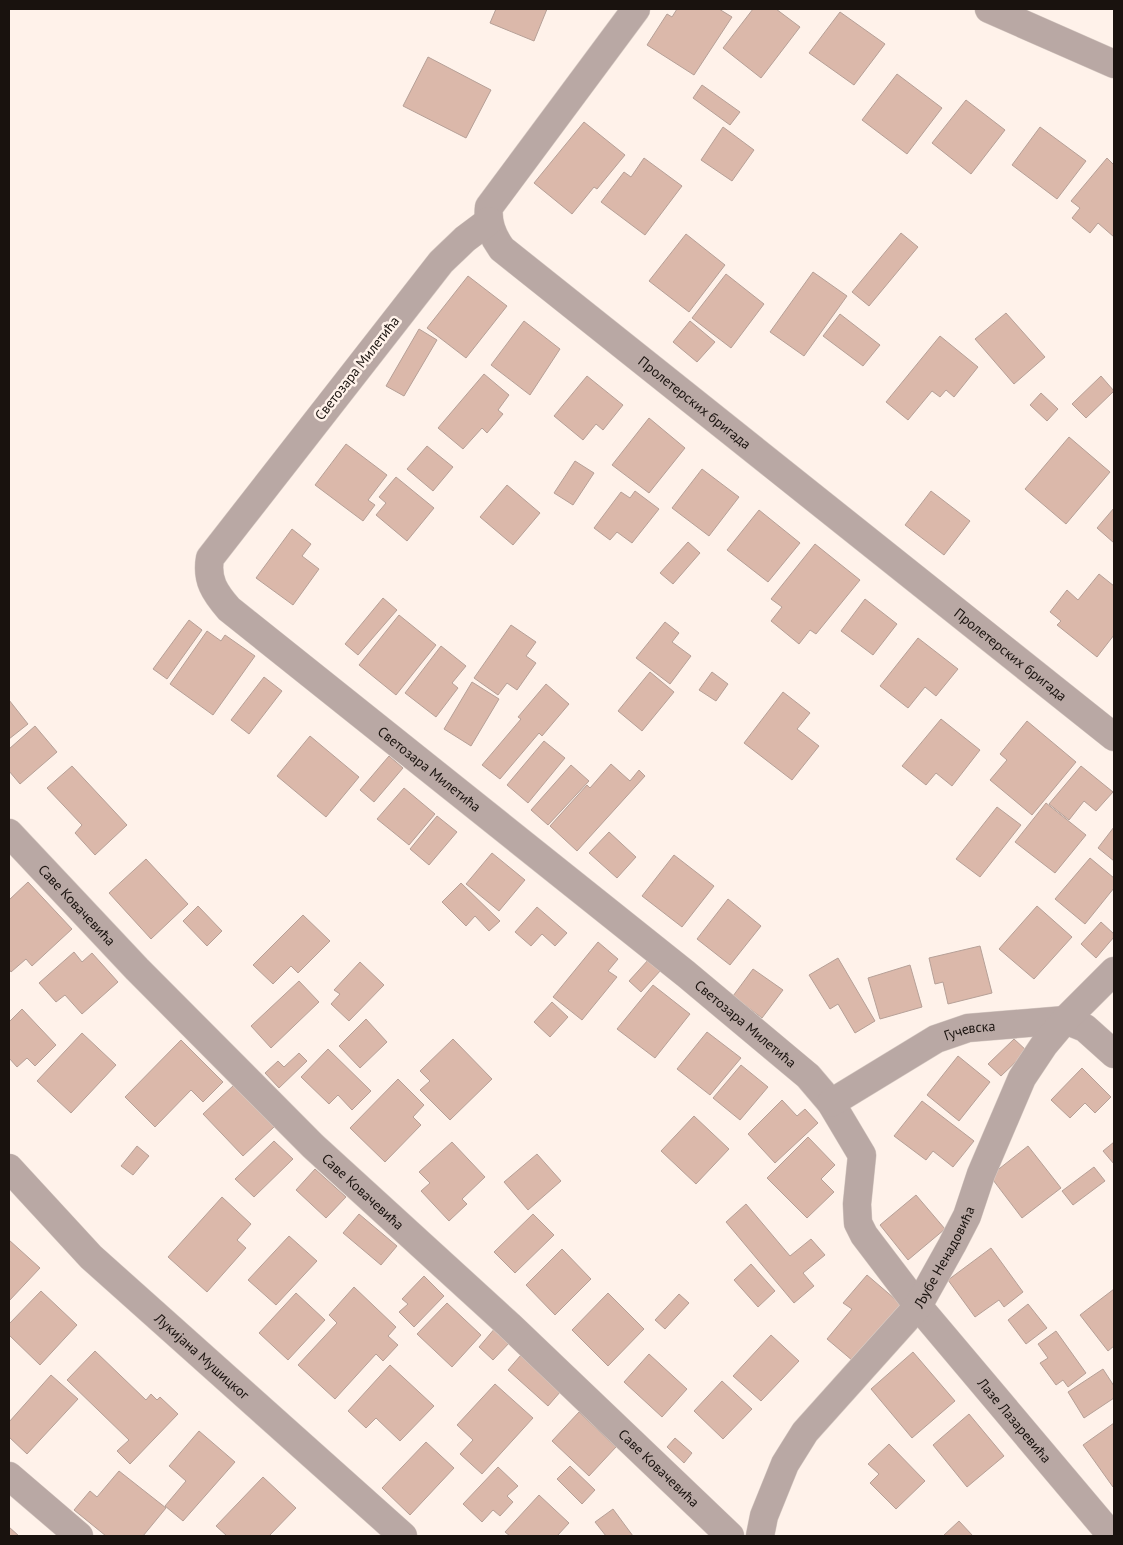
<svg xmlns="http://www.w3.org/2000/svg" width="1123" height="1545" viewBox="0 0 1123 1545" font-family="'PT Sans',sans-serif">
<rect width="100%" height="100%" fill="#fff2ea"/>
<!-- building -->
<path fill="#dbb8aa" stroke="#b6a097" d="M496 9H547L534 41 490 23Z
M677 9H719L732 17 694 75 647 45 667 14 672 17Z
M753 9H776L800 27 761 78 723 48Z
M840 12 885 44 854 85 809 53Z
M428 57 491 90 466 138 403 106Z
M897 74 942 108 907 154 862 120Z
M702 85 740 112 730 125 693 98Z
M966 100 1005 130 971 174 932 143Z
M584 122 625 155 597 189 594 187 572 214 534 183Z
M723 127 754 150 732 181 701 160Z
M1040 127 1086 161 1057 199 1012 165Z
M644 158 682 186 645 235 601 202 624 172 631 177Z
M1107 158 1114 165V237L1098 223 1090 233 1072 218 1080 208 1071 201Z
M901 233 918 247 869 306 852 292Z
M686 234 725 265 689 312 649 281Z
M813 272 847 296 804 356 770 332Z
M726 274 764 304 731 348 692 318Z
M468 276 507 306 466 358 427 328Z
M1006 313 1045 357 1014 384 975 339Z
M840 314 880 345 863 366 823 336Z
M524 321 560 349 530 395 491 365Z
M690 321 715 342 697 362 673 342Z
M419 329 437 340 404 396 386 386Z
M940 336 978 367 954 397 946 390 940 397 932 391 908 420 886 402Z
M484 374 509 395 498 410 503 414 487 433 482 428 463 449 438 428Z
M587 376 623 405 603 430 596 424 583 440 554 416Z
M1101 376 1114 391 1086 418 1072 404Z
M1041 393 1058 409 1047 421 1030 405Z
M649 418 685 448 649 493 612 465Z
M1069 437 1110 472 1066 524 1025 489Z
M346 444 387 475 368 500 375 505 363 521 315 485Z
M427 446 453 467 433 491 407 469Z
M575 461 594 473 573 505 554 493Z
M702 469 739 497 709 536 672 508Z
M396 477 434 508 407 541 376 515 386 503 379 497Z
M507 485 540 513 513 545 480 517Z
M635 491 659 509 632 543 617 532 610 540 594 528 621 492 630 498Z
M931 491 970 521 944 555 905 525Z
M1114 508V543L1097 528Z
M759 510 800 543 768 582 727 550Z
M292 529 311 544 302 556 319 569 293 605 256 578Z
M688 542 700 553 673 584 660 573Z
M815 544 860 580 816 634 810 630 799 644 771 621 782 607 771 599Z
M1099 574 1114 586V635L1097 657 1057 625 1061 621 1050 612 1067 590 1078 600Z
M383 598 397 610 358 655 345 644Z
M865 599 897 624 873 655 841 631Z
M399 615 436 645 396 695 359 665Z
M189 620 202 630 167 679 153 669Z
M665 622 679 633 672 642 691 656 670 684 636 658Z
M511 625 536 642 526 656 536 663 517 690 507 683 498 695 474 678Z
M207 631 221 641 225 635 255 656 213 715 170 684Z
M918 638 958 669 936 696 925 687 908 708 880 686Z
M441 646 466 666 452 683 458 688 436 717 405 693Z
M650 672 674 692 642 731 618 711Z
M712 672 728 684 716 701 699 690Z
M264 677 282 691 249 734 231 720Z
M472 682 499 699 471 746 444 729Z
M546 684 569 704 542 736 539 733 500 779 482 765 521 719 518 717Z
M783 692 810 713 797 729 819 746 792 780 744 743Z
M9 700 28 724 9 739Z
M941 719 980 750 952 786 936 773 926 785 902 766Z
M1027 721 1076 762 1032 815 990 780 1007 760 1000 754Z
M35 726 57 752 20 784 9 771V749Z
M310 736 359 777 326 817 277 776Z
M544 741 565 758 528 803 507 785Z
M389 756 403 768 374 802 360 790Z
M611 764 630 781 639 770 645 776 577 851 550 826 587 785 590 788Z
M571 765 589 781 548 825 531 810Z
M72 766 127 825 95 855 75 833 82 825 47 788Z
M1081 766 1113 792 1096 811 1084 801 1069 820 1049 804Z
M404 788 435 814 409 845 377 819Z
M1046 803 1086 835 1055 873 1015 842Z
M997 807 1021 825 980 877 956 859Z
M437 816 457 832 429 865 410 849Z
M1114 827V861L1098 848Z
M609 832 636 857 617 878 589 853Z
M492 853 525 880 499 911 466 884Z
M674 855 714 886 682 927 642 896Z
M1090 858 1114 878V888L1085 924 1055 899Z
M146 859 188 904 151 939 109 893Z
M28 882 72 929 32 966 26 959 11 972 9 969V900Z
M461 883 500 921 489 931 475 916 466 926 442 902Z
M728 899 761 926 730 965 697 939Z
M198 906 222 931 207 946 183 921Z
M1037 906 1072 937 1034 979 999 949Z
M537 907 567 933 555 946 542 934 531 946 515 932Z
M303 915 330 941 298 973 291 966 273 984 253 965Z
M1101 922 1114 934V937L1096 958 1081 944Z
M598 942 618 959 608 971 617 977 582 1020 553 997Z
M980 946 992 993 948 1004 943 982 935 984 929 958Z
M74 952 82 962 92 953 118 982 82 1014 65 995 56 1002 39 983Z
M838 958 875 1021 855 1033 838 1004 830 1009 809 975Z
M649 959 661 970 641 992 629 981Z
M360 962 384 985 349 1021 331 1004 340 994 334 990Z
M910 965 922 1007 880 1019 868 978Z
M753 969 783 990 762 1018 733 996Z
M299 981 319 1002 271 1048 251 1026Z
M653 985 690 1014 655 1058 617 1029Z
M552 1002 568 1017 550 1037 534 1022Z
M22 1009 56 1045 35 1066 27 1058 17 1067 9 1058V1022Z
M366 1019 387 1042 360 1068 339 1046Z
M707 1032 741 1058 710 1095 677 1069Z
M82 1033 116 1065 71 1113 37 1081Z
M453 1039 492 1079 450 1120 420 1090 430 1081 420 1071Z
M1014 1039 1027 1051 1001 1076 988 1064Z
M181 1040 223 1082 203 1102 191 1090 155 1127 125 1097Z
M328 1049 371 1091 352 1110 338 1095 329 1104 301 1077Z
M299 1053 307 1061 279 1088 265 1073 278 1061 284 1067Z
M958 1056 990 1082 959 1121 927 1095Z
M741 1065 768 1087 740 1120 713 1098Z
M1082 1068 1111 1097 1095 1113 1085 1103 1070 1118 1051 1100Z
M398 1079 424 1105 413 1117 421 1125 385 1162 350 1128Z
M234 1085 274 1127 243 1156 203 1114Z
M782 1100 797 1116 805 1109 818 1123 775 1163 748 1134Z
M922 1101 974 1141 953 1167 933 1151 926 1160 894 1136Z
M694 1116 729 1149 696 1184 661 1151Z
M808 1137 835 1165 821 1179 834 1192 807 1218 767 1178Z
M274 1141 293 1159 254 1197 235 1179Z
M452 1142 485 1177 462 1199 467 1204 449 1221 421 1191 430 1183 419 1172Z
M1114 1142V1164L1103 1151Z
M137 1146 149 1156 133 1175 121 1166Z
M1028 1146 1061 1188 1022 1218 990 1176Z
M537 1154 561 1181 528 1210 504 1182Z
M1094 1167 1105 1181 1073 1205 1062 1191Z
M315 1169 346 1197 326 1218 296 1190Z
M916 1195 945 1229 908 1260 880 1225Z
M222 1197 251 1224 237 1240 246 1248 207 1292 168 1257Z
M746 1204 790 1256 811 1239 825 1255 803 1273 814 1286 794 1303 726 1222Z
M359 1214 397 1246 381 1265 343 1233Z
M533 1214 554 1235 515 1273 494 1252Z
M289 1236 317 1261 276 1305 248 1280Z
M9 1240 40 1268 9 1301Z
M991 1248 1023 1292 1004 1307 999 1300 975 1317 948 1280Z
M562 1249 591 1279 555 1315 526 1285Z
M751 1264 775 1291 758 1307 734 1280Z
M867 1275 902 1305 853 1361 827 1339 852 1309 843 1303Z
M424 1276 444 1296 414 1327 399 1312 408 1304 402 1299Z
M354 1287 396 1327 388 1336 398 1345 383 1361 376 1354 335 1399 298 1365 337 1323 329 1315Z
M1114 1289V1346L1108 1351 1080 1315Z
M41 1291 77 1325 40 1365 9 1335V1324Z
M296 1293 325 1320 288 1360 259 1333Z
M608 1293 644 1329 608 1366 572 1330Z
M679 1294 689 1303 665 1329 655 1320Z
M447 1303 481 1335 452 1367 417 1334Z
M1028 1304 1047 1328 1026 1344 1008 1320Z
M496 1327 511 1341 493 1360 479 1347Z
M1056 1331 1086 1373 1068 1387 1063 1380 1056 1385 1040 1363 1048 1358 1038 1344Z
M771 1335 799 1361 761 1401 733 1376Z
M95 1351 146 1400 151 1394 157 1400 160 1397 178 1414 130 1464 117 1451 129 1440 67 1380Z
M913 1352 955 1401 912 1438 871 1389Z
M649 1354 687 1389 662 1417 624 1382Z
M521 1355 561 1391 548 1406 508 1370Z
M390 1365 434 1406 400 1441 376 1418 366 1428 348 1411Z
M1103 1369 1114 1386V1398L1084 1418 1068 1392Z
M51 1375 78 1399 27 1454 9 1437V1422Z
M722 1381 752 1409 723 1439 694 1411Z
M495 1384 533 1418 482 1474 460 1454 473 1440 457 1425Z
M579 1412 616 1447 589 1476 552 1441Z
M969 1414 1004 1456 967 1487 933 1445Z
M1114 1423V1487H1113L1083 1445Z
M199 1431 235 1462 183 1521 165 1506 186 1481 169 1466Z
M675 1438 692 1453 684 1463 667 1447Z
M426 1442 454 1468 410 1515 382 1488Z
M889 1444 925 1481 896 1509 870 1483 879 1474 868 1464Z
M570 1466 595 1490 582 1504 557 1479Z
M498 1467 518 1486 507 1496 513 1502 500 1516 493 1510 482 1522 463 1504Z
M119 1471 166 1508 143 1536H106L74 1510 90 1491 97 1497Z
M263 1477 296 1508 269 1536H227L216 1526Z
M539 1495 569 1523 557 1536H510L505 1532Z
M613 1509 633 1536H606L595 1522Z
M959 1521 973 1536H943Z
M9 1527 19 1536H9Z"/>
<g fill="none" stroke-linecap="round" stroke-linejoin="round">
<defs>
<g id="minor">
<path id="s1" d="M636 9 489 207C487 223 493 237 502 249L1114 737"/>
<path d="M989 9 1114 64"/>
<path id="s2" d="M489 221 465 239 441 262 210 558C206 580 215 593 229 609L686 974 808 1076 831 1103 862 1155 857 1204 858 1223 864 1235 918 1306 1112 1536"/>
<path id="s3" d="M9 833 137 969 313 1146 509 1325 730 1536"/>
<path id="s4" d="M831 1103 936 1039 968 1028 1065 1020 1085 1028 1114 1054"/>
<path id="s5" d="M9 1168 91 1257 403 1536"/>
<path d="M9 1476 79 1536"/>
<path id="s6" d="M760 1536 764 1516 785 1464 805 1432 918 1306 952 1245 967 1216 981 1174 1022 1078 1044 1045 1065 1020 1114 971"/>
</g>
</defs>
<!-- minor casing -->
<use href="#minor" stroke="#dacec7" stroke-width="29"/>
<!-- minor -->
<use href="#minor" stroke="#b9a8a4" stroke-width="28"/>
</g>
<g text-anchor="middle" stroke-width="5" stroke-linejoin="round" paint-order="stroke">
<!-- street labels -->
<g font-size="14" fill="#19120e" stroke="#fff2ea">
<text transform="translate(357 368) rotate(-52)" y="5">Светозара Милетића</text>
<text dy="5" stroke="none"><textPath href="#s1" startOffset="538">Пролетерских бригада</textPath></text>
<text dy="5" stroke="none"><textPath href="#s1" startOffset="942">Пролетерских бригада</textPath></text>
<text dy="5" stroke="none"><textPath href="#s2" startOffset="752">Светозара Милетића</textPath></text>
<text dy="5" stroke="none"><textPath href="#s3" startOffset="99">Саве Ковачевића</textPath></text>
<text dy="5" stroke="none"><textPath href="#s2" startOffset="1158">Светозара Милетића</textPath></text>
<text dy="5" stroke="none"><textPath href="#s4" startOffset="158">Гучевска</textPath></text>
<text dy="5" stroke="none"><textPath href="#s3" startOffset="504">Саве Ковачевића</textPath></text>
<text dy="5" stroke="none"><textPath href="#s6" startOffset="339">Љубе Ненадовића</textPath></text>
<text dy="5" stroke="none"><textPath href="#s5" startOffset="270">Лукијана Мушицког</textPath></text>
<text dy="5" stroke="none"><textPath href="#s2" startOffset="1656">Лазе Лазаревића</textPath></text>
<text dy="5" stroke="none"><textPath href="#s3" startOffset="909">Саве Ковачевића</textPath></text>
</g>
</g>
<!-- border -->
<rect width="1123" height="1545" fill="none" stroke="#19120e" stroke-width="20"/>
</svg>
